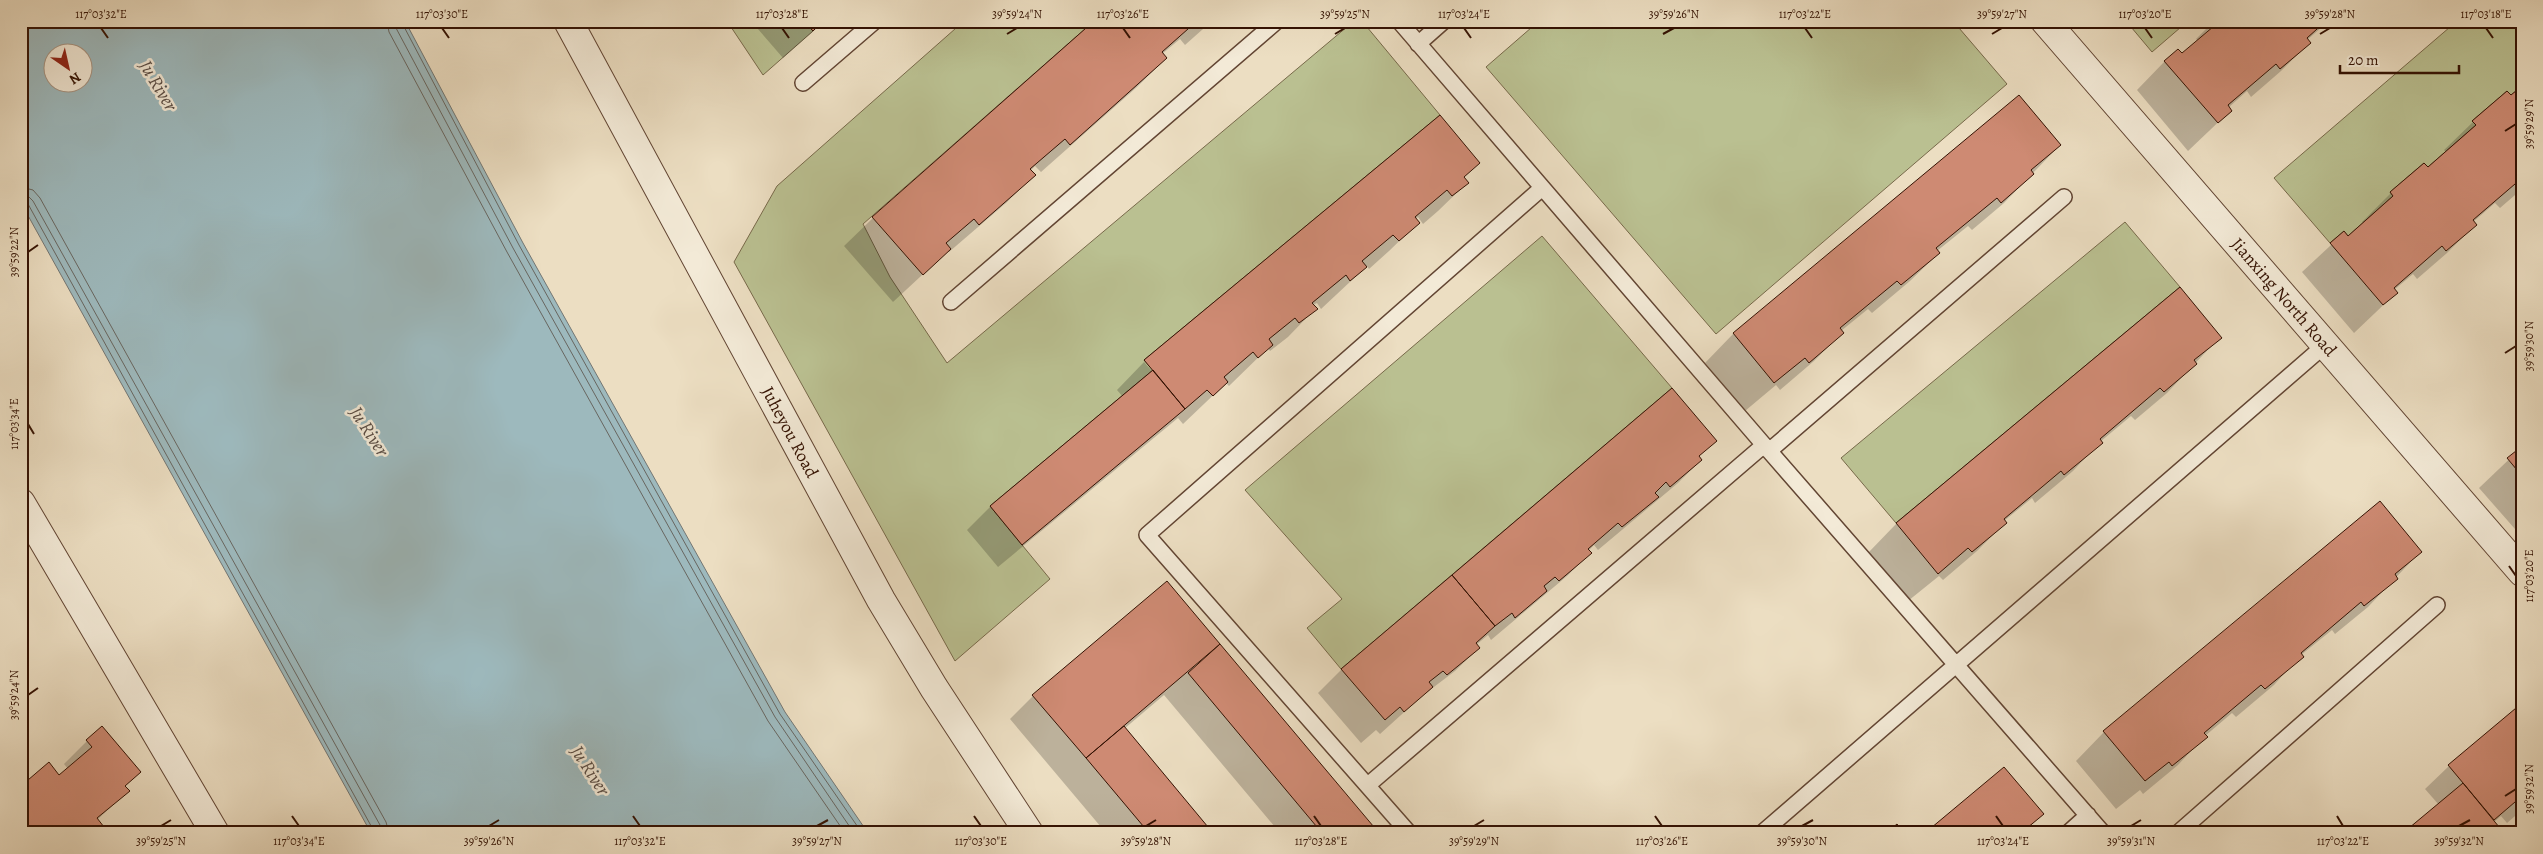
<svg xmlns="http://www.w3.org/2000/svg" width="2543" height="854" viewBox="0 0 2543 854" font-family="Alegreya,serif">
<rect width="100%" height="100%" fill="#ecdec2"/>
<filter id="stains"><feTurbulence type="fractalNoise" baseFrequency=".004" numOctaves="4"/><feColorMatrix values="0 0 0 0 .2 0 0 0 0 .09 0 0 0 0 .02 0 0 0 .5 -.17"/></filter>
<radialGradient id="worn" r=".72"><stop offset=".6" stop-color="#630" stop-opacity="0"/><stop offset="1" stop-color="#630" stop-opacity=".3"/></radialGradient>
<!-- green -->
<path fill="#bac091" stroke="#77694a" d="M727 21H804L813 31 763 75Z
M964 21H1094L863 224 890 277 947 363 1354 21H1362L1440 115 1144 360 1153 370 990 506 1050 579 955 661 734 262 777 186Z
M1539 21H1953L2007 84 1716 334 1486 67Z
M2126 21H2188L2152 52Z
M2457 21H2522V86L2511 95 2507 91 2472 121 2476 125 2428 167 2424 163 2390 192 2393 196 2348 236 2344 231 2330 243 2274 178Z
M2125 222 2180 287 1896 523 1841 458Z
M1542 236 1672 388 1341 669 1307 628 1342 599 1245 490Z"/>
<!-- water -->
<path fill="#9db9bd" stroke="#737673" fill-rule="evenodd" d="M21 21H405L523 243 785 712 868 833H371L21 203ZM52 52H82V82H52Z"/>
<!-- shadow -->
<path fill="#0003" d="M751 21H825L783 58Z
M1096 21H1212L1185 45 1180 39 1162 54 1166 58 1137 87 1041 172 1035 166 1030 171 1034 175 1006 203 949 252 948 251 893 302 844 246 873 218Z
M2214 21H2329L2307 40 2309 43 2281 71 2251 97 2247 91 2228 108 2230 111 2188 151 2137 90 2165 61 2182 55 2198 41 2196 39Z
M2331 21H2339L2334 26Z
M2522 88V189L2500 208 2495 203 2473 222 2475 225 2447 253 2417 279 2413 274 2394 290 2396 293 2354 333 2302 272 2344 233 2347 238 2364 223 2362 222 2391 193 2424 164 2428 168 2446 152 2444 150 2473 122 2507 93 2511 97Z
M2019 96 2060 145 2004 203 1972 230 1968 226 1937 251 1939 253 1910 281 1872 313 1868 309 1841 331 1842 333 1814 361 1780 390 1776 385 1745 411 1705 363 1733 334Z
M1478 163 1463 178 1467 183 1438 211 1423 224 1418 217 1415 220 1418 223 1389 251 1369 269 1367 266 1321 309 1317 303 1313 305 1316 308 1288 337 1270 351 1268 348 1229 386 1226 383 1183 424 1178 418 998 567 967 530 990 507 1123 397 1117 390 1144 362 1153 372Z
M2179 289 2220 337 2167 393 2135 420 2131 416 2100 442 2073 471 2035 503 2032 498 2004 521 2005 523 1977 551 1943 580 1939 576 1908 601 1868 553 1896 524Z
M1672 390 1715 441 1698 457 1701 460 1678 483 1598 550 1594 545 1588 551 1590 553 1567 576 1491 640 1488 635 1476 645 1479 648 1455 671 1422 696 1380 734 1376 730 1361 743 1318 693 1341 670Z
M2521 448 2522 450V537L2479 488Z
M2420 552 2368 607 2335 634 2332 630 2301 655 2274 685 2236 717 2232 713 2205 736 2178 765 2143 794 2140 790 2116 809 2076 761 2104 732Z
M1167 583 1377 833H1280L1164 695 1124 729 1212 833H1106L1010 719 1033 696Z
M2522 705V810L2507 823 2501 816 2494 822 2439 805 2425 789 2449 766Z
M87 741 139 772 124 787 128 791 97 820 59 777 68 769 64 764Z"/>
<g fill="none" stroke-linecap="round" stroke-linejoin="round">
<!-- shore -->
<path stroke="#686660" stroke-width="1" d="M387 21 389 32 507 252 768 721 845 833
M394 21 396 28 513 248 775 717 854 833
M401 21 519 245 780 714 862 833
M21 187 33 190 40 198 386 822 389 833
M21 195 29 197 33 201 380 825 381 833
M21 201 28 204 375 833"/>
</g>
<!-- building -->
<path fill="#ce8a73" stroke="#341203" d="M804 21H823L813 31Z
M1094 21H1197L1162 52 1167 58 1070 145 1065 139 1030 169 1036 175 979 225 974 219 946 243 951 249 923 275 872 217Z
M2220 21H2326L2307 38 2311 43 2280 69 2276 64 2228 105 2232 111 2218 123 2164 61 2178 49 2182 53Z
M2522 86V178L2473 220 2477 225 2446 251 2442 246 2394 288 2398 293 2383 305 2330 243 2344 231 2348 236 2393 196 2390 192 2424 163 2428 167 2476 125 2472 121 2507 91 2511 95Z
M2019 95 2061 145 2031 170 2034 174 2001 203 1997 198 1936 248 1940 253 1901 285 1897 281 1840 328 1844 333 1809 363 1805 358 1774 383 1733 333Z
M1440 115 1480 163 1464 177 1469 183 1452 196 1447 190 1415 217 1420 223 1399 241 1393 235 1362 261 1367 267 1350 281 1346 275 1312 303 1318 309 1299 323 1295 318 1269 339 1273 345 1258 358 1253 352 1224 377 1228 382 1213 396 1207 390 1185 409 1144 360Z
M2180 287 2222 338 2194 360 2197 364 2164 392 2160 388 2100 439 2103 443 2064 475 2061 471 2004 519 2007 523 1972 552 1968 548 1938 574 1896 523Z
M1153 370 1185 409 1022 545 990 506Z
M1672 388 1717 441 1699 456 1702 460 1670 487 1666 482 1655 493 1659 497 1622 527 1618 523 1588 549 1592 553 1559 581 1555 577 1544 586 1547 591 1515 618 1512 613 1495 626 1452 575Z
M2521 447 2522 448V476L2507 458Z
M2380 501 2422 552 2395 574 2398 579 2364 606 2361 602 2301 653 2304 657 2265 689 2261 685 2204 733 2208 737 2172 766 2169 762 2145 781 2103 731Z
M1452 575 1495 626 1476 643 1480 648 1447 675 1443 671 1429 682 1433 687 1404 712 1400 707 1385 720 1341 669Z
M1167 581 1220 644 1086 758 1032 695Z
M1220 644 1379 833H1322L1188 673Z
M2522 703V796L2494 820 2448 765Z
M102 726 141 772 125 786 130 791 97 818 104 827 98 833H21V786L49 762 59 775 92 747 86 740Z
M1124 726 1213 833H1149L1086 758Z
M2004 767 2044 814 2021 833H1925Z
M2463 783 2504 833H2403Z
M1897 824 1904 833H1886Z"/>
<g fill="none" stroke-linecap="round" stroke-linejoin="round">
<defs>
<path id="service" d="M1399 21 1764 445 2103 833
M1418 44 1444 21
M803 83 875 21
M951 302 1277 21
M1769 451 2064 197
M1368 785 1764 445
M1409 833 1147 535 1542 188
M1762 833 2325 345
M2068 833 2088 815
M2178 833 2437 605"/>
<path id="minor" d="M568 21 881 600 934 688 1029 833
M21 503 215 833"/>
<path id="tertiary" d="M2045 21 2522 572"/>
</defs>
<!-- service casing -->
<use href="#service" stroke="#624533" stroke-width="18"/>
<!-- minor casing -->
<use href="#minor" stroke="#624533" stroke-width="30"/>
<!-- tertiary casing -->
<use href="#tertiary" stroke="#624533" stroke-width="30"/>
<!-- service -->
<use href="#service" stroke="#f3ead7" stroke-width="15"/>
<!-- minor -->
<use href="#minor" stroke="#f3ead7" stroke-width="28"/>
<!-- tertiary -->
<use href="#tertiary" stroke="#f3ead7" stroke-width="28"/>
</g>
<!-- ticks -->
<path fill="none" stroke="#341203" stroke-width="2" d="M101 28 108 38M442 28 449 38M782 28 789 38M1123 28 1130 38M1464 28 1471 38M1805 28 1812 38M2145 28 2152 38M2486 28 2493 38M1007 34 1017 28M1335 34 1345 28M1663 34 1674 28M1992 34 2002 28M2320 34 2330 28M2505 131 2516 124M28 252 38 245M2505 353 2516 346M28 424 34 434M2509 566 2516 576M28 695 38 688M2505 796 2516 789M292 816 299 826M633 816 640 826M974 816 981 826M1314 816 1321 826M1655 816 1662 826M1996 816 2003 826M2337 816 2343 826M161 826 171 820M489 826 499 820M817 826 828 820M1146 826 1156 820M1474 826 1484 820M1802 826 1813 820M2131 826 2141 820M2459 826 2470 820"/>
<g text-anchor="middle" stroke-width="5" stroke-linejoin="round" paint-order="stroke">
<!-- street labels -->
<g font-size="18" fill="#341203" stroke="#f3ead7">
<text transform="translate(2284 297) rotate(49)" y="6">Jianxing North Road</text>
<text transform="translate(790 432) rotate(62)" y="6">Juheyou Road</text>
</g>
<!-- water labels -->
<g font-size="19" font-style="italic" fill="#594c44" stroke="#f3ead7">
<text transform="translate(159 85) rotate(59)" y="7">Ju River</text>
<text transform="translate(370 431) rotate(57)" y="7">Ju River</text>
<text transform="translate(591 770) rotate(57)" y="7">Ju River</text>
</g>
</g>
<!-- margin -->
<rect width="2543" height="854" fill="none" stroke="#ecdec2" stroke-width="55"/>
<!-- north arrow -->
<g transform="translate(68 68) rotate(146)"><circle r="24" fill="#f3ead7" stroke="#a79482"/>
<path d="M0-4L9 19L0 12L-9 19Z" fill="#8f2418"/>
<text y="-8" font-size="14" font-weight="bold" text-anchor="middle" fill="#341203">N</text>
</g>
<!-- scale -->
<path d="M2340 65v8h119v-8" fill="none" stroke="#341203" stroke-width="2.5"/>
<text x="2348" y="65" font-size="15" fill="#341203" stroke="#f3ead7" stroke-width="4" paint-order="stroke">20 m</text>
<rect x="28" y="28" width="2488" height="798" fill="none" stroke="#341203" stroke-width="2"/>
<g font-size="12" text-anchor="middle" fill="#341203">
<text x="101" y="18">117°03'32"E</text>
<text x="442" y="18">117°03'30"E</text>
<text x="782" y="18">117°03'28"E</text>
<text x="1017" y="18">39°59'24"N</text>
<text x="1123" y="18">117°03'26"E</text>
<text x="1345" y="18">39°59'25"N</text>
<text x="1464" y="18">117°03'24"E</text>
<text x="1674" y="18">39°59'26"N</text>
<text x="1805" y="18">117°03'22"E</text>
<text x="2002" y="18">39°59'27"N</text>
<text x="2145" y="18">117°03'20"E</text>
<text x="2330" y="18">39°59'28"N</text>
<text x="2486" y="18">117°03'18"E</text>
<text transform="translate(2529 124) rotate(-90)" y="4">39°59'29"N</text>
<text transform="translate(14 252) rotate(-90)" y="4">39°59'22"N</text>
<text transform="translate(2529 346) rotate(-90)" y="4">39°59'30"N</text>
<text transform="translate(14 424) rotate(-90)" y="4">117°03'34"E</text>
<text transform="translate(2529 576) rotate(-90)" y="4">117°03'20"E</text>
<text transform="translate(14 695) rotate(-90)" y="4">39°59'24"N</text>
<text transform="translate(2529 789) rotate(-90)" y="4">39°59'32"N</text>
<text x="161" y="845">39°59'25"N</text>
<text x="299" y="845">117°03'34"E</text>
<text x="489" y="845">39°59'26"N</text>
<text x="640" y="845">117°03'32"E</text>
<text x="817" y="845">39°59'27"N</text>
<text x="981" y="845">117°03'30"E</text>
<text x="1146" y="845">39°59'28"N</text>
<text x="1321" y="845">117°03'28"E</text>
<text x="1474" y="845">39°59'29"N</text>
<text x="1662" y="845">117°03'26"E</text>
<text x="1802" y="845">39°59'30"N</text>
<text x="2003" y="845">117°03'24"E</text>
<text x="2131" y="845">39°59'31"N</text>
<text x="2343" y="845">117°03'22"E</text>
<text x="2459" y="845">39°59'32"N</text>
</g>
<rect width="100%" height="100%" filter="url(#stains)"/>
<rect width="100%" height="100%" fill="url(#worn)"/>
</svg>
